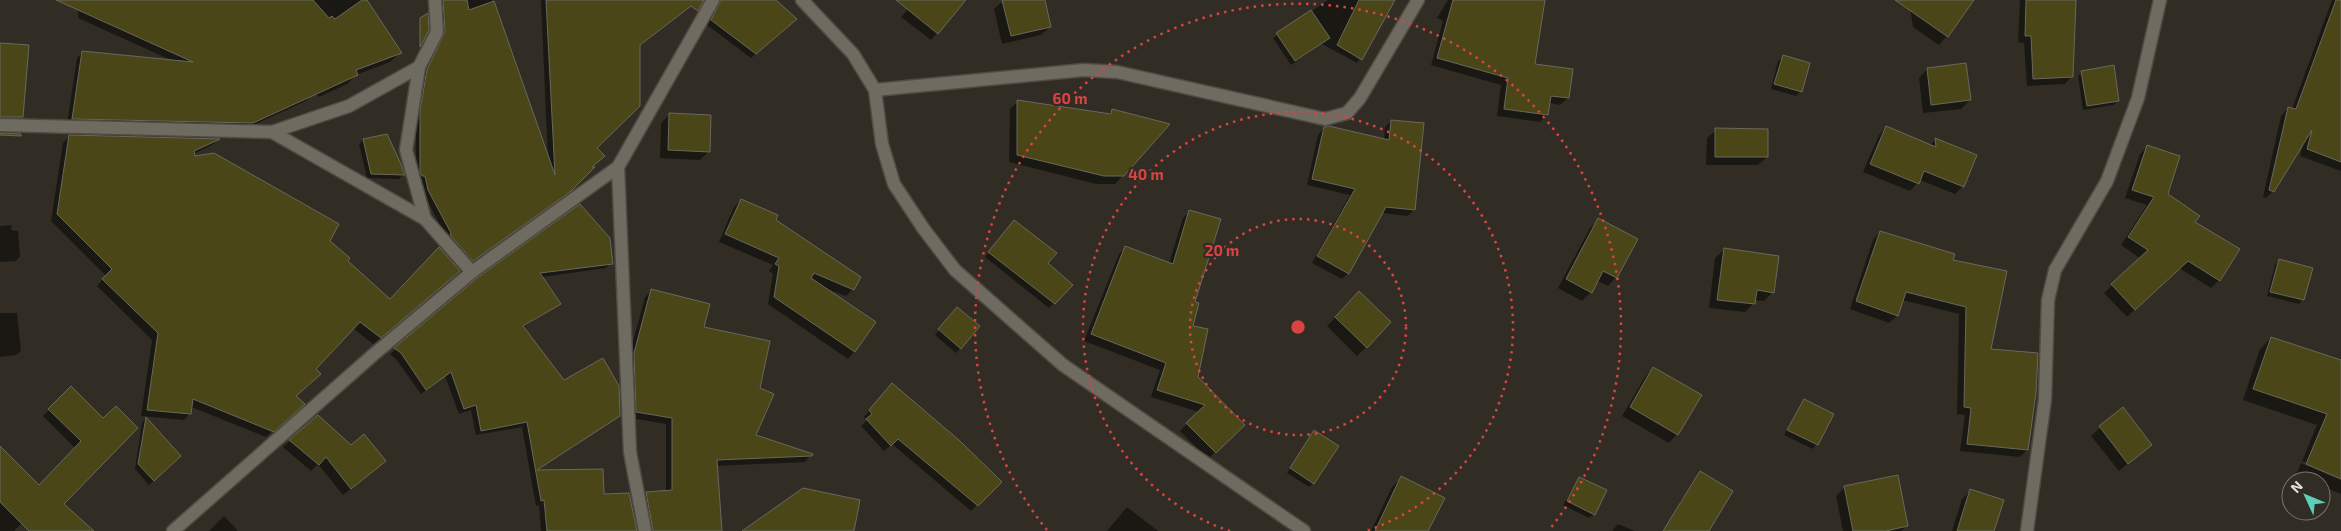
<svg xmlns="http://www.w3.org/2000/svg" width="2341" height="531" viewBox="0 0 2341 531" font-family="'Exo 2',sans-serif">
<rect width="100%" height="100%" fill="#322d24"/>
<!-- shadow -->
<path fill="#0007" d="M78 0H190L311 96 306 101 247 128 67 124 77 58 83 52 173 61 78 18Z
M234 0H365L400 53 390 62 356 75 347 84 319 97Z
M435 0H492L548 160 541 0H698L639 46 595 148 563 197 467 265 447 239 416 178V117L422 76 440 38Z
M728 0H778L776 2 791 24 751 58 707 25 714 13Z
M917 0H967L931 40 901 17Z
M1004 0H1044L1050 27 1041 35 1002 44 994 9Z
M1328 0H1393L1357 63 1322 44 1291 65 1273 38Z
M1448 0H1543L1534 65 1568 98 1560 105 1549 103 1547 115 1540 122 1497 116 1501 85 1431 65 1443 21 1437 18Z
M1909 0H1973L1947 36 1939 45 1913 27Z
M2020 0H2075L2072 76 2065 84 2027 86 2024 43 2018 42Z
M2332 0H2341V171L2300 156 2304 141 2273 191 2266 198 2263 197 2281 116 2288 108 2292 109Z
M1783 57 1801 91 1796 96 1771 89 1778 61Z
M1927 69 1970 100 1961 109 1923 113 1919 78Z
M2082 72 2118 101 2113 105 2083 110 2078 76Z
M1018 101 1108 114 1112 111 1123 175 1115 184H1096L1009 162 1010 109Z
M670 114 708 152 700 160 660 158 661 123Z
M1391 121 1414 210 1407 216 1382 213 1348 273 1342 279 1312 263 1350 195 1307 185 1318 135 1324 128 1384 140 1385 127Z
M1886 127 1930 145 1936 140 1963 186 1955 194 1920 180 1910 191 1863 172 1879 135Z
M1716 130 1767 157 1758 165H1706L1707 138Z
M386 135 403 175 399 179 367 178 359 144 363 140Z
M70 136 217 140 212 145 193 154 194 158 328 242 346 261 390 301 452 277 373 344 353 328 315 369 295 396 297 410 266 437 191 407 190 413 184 420 141 416 152 340 97 286 106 276 51 221 63 143Z
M2148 146 2166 195 2194 222 2219 280 2211 288 2179 268 2127 317 2104 293 2141 259 2121 245 2147 205 2125 198 2140 154Z
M741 200 774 221 853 289 846 296 824 288 854 352 848 359 768 304 773 274 769 271 773 265 719 242 734 207Z
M1190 211 1194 303 1191 326 1196 378 1243 425 1208 459 1180 431 1199 412 1151 397 1160 370 1084 341 1119 254 1126 247 1169 263 1183 218Z
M1598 220 1616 277 1608 286 1597 281 1591 292 1582 301 1558 288 1590 228Z
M12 225 11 230 18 231 20 256 16 261 0 262V226Z
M1010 226 1071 285 1049 308 985 257Z
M1880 232 1952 261 1989 350 2027 450 2020 457 1960 451 1965 415 1957 414 1959 314 1902 300 1897 316 1889 323 1850 309 1873 240Z
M1724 250 1773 292 1764 301 1754 300V303L1745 312 1709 308 1715 258Z
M2279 260 2303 299 2299 304 2267 296 2275 265Z
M611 263 606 268 542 277 560 304 522 328 564 382 619 416 536 471 634 531H541L539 505 536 506 522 427 476 435 471 410 459 414 445 376 421 394 396 359 390 354 478 279Z
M651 291 702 328 758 389 754 435 811 455 805 462 716 466 721 531H663L641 503 640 499 646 493 666 492V424L631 418 628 360 645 297Z
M1359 293 1390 323 1357 356 1327 326Z
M0 313H17L21 351 16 355 0 357Z
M953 313 979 326 956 353 935 335Z
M2271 338 2341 361V477L2302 461 2317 425 2243 400 2260 349Z
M1653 368 1677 434 1669 443 1622 416 1645 377Z
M71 388 103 420 62 504 92 531H37L25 520 14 531H0V455L39 487 75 448 43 416Z
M886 391 1000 482 971 511 892 444 884 451 861 426 867 420 864 417Z
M1804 400 1833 415 1813 449 1784 435Z
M2123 409 2151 444 2119 471 2091 436Z
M145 419 179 456 149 485 135 469 142 423Z
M1314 432 1313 483 1309 487 1287 473Z
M290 441 377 468 343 495 318 464 311 471 283 447Z
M2301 463 2341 480V494L2321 486V481H2309L2296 475Z
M1700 472 1711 521 1680 502Z
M1401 478 1427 531H1371L1392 487Z
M1580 479 1594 514 1589 518 1563 505Z
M1845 487 1906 526 1901 531H1843L1836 496Z
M1971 490 1992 531H1952L1962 499Z
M1127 507 1158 531H1107Z
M224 516 238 531H209Z
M1618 524 1635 531H1612Z"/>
<!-- building -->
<path fill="#4a4617" stroke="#69685d" d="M56 0H313L329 18 332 16 335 19 362 0H367L402 53 356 70 358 75 253 123 72 119 82 51 193 62Z
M443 0H467L469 10 494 1 555 175 546 0H704L698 11 691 6 640 45V106L597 148 605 156 592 167H595L570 192 473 261 450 235 451 233 428 190 425 176H422L420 172V110L427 70 445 32Z
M721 0H776L797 19 756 54 711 20Z
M896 0H966L938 34Z
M1002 0H1045L1051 27 1011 36Z
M1359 0H1395L1362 60 1337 45Z
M1453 0H1545L1535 64 1573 69 1569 98 1551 96 1548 115 1504 109 1508 78 1437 58Z
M1895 0H1974L1948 37Z
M2026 0H2076L2073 77 2033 79 2031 36H2025Z
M2336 0H2341V162L2307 149 2312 130 2274 192 2269 190 2288 107 2296 109Z
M1311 10 1330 38 1295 61 1276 33Z
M428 13 429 30 420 47V18Z
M0 43 29 45 23 117H0Z
M1783 55 1810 63 1802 92 1774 84Z
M1966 63 1971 100 1931 105 1927 68Z
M2114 65 2119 101 2087 106 2081 71Z
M1017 100 1111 114 1112 109 1170 124 1124 176H1104L1017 155Z
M669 113 711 115 710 152 668 150Z
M1391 120 1424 123 1415 210 1386 207 1349 274 1317 256 1355 189 1312 179 1324 127 1329 126 1389 140Z
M1886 126 1936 147 1935 138 1977 155 1964 187 1924 171 1919 184 1870 164Z
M1715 128 1768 129V157H1715Z
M0 133 21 134V136L0 135Z
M387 134 401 164 405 175 371 174 363 139Z
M69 135 220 139 194 151 195 156 214 153 339 224 330 241 350 258 348 261 390 299 439 247 460 271 381 338 360 322 316 369 321 374 296 396 305 404 274 432 193 399 191 414 147 410 158 333 102 279 112 269 57 214Z
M2147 145 2180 156 2168 194 2200 216 2195 222 2240 249 2220 281 2188 261 2135 310 2111 284 2148 250 2128 237 2154 197 2132 190Z
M741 199 778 215 776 220 861 277 854 290 814 273 811 278 876 322 855 352 774 297 779 266 775 264 779 258 725 234Z
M580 204 610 238 613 264 540 273 561 304 523 326 564 380 603 358 619 386 620 416 537 470 603 469 604 494 629 493 637 531H547L544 500 541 501 527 422 481 431 476 405 464 409 451 372 426 390 401 353 394 348 477 278Z
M1189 210 1221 219 1195 302 1199 303 1193 326 1208 329 1198 377 1245 425 1216 453 1186 423 1205 405 1157 390 1166 363 1091 334 1125 246 1173 264Z
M1598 218 1638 239 1617 278 1603 271 1592 293 1566 279Z
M1014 220 1057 253 1048 263 1073 285 1055 304 988 252Z
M1880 231 1955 254 1953 260 2007 271 1991 349 2038 353 2036 393 2028 450 1967 444 1971 408 1964 407 1966 307 1906 292 1898 316 1856 301Z
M1724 248 1779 256 1774 293 1757 290 1755 304 1717 300Z
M2279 259 2313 268 2304 300 2270 292Z
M651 289 710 304 704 327 770 341 760 388 774 394 756 435 813 454 812 456 717 460 722 531H653L646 492 672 490V418L636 412 634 353Z
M1359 291 1391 322 1367 348 1335 317Z
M957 307 980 326 961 349 938 329Z
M2271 337 2341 360V479L2306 464 2327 414 2253 389Z
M1653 367 1702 395 1678 435 1630 407Z
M892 383 960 441 1002 482 978 506 898 439 891 446 866 419 872 414 869 410Z
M71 386 103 418 116 406 138 428 64 504 94 531H29L0 502V446L39 485 81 441 48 409Z
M1804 399 1834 414 1818 445 1787 430Z
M2123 407 2152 445 2128 464 2099 426Z
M318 415 351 445 364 434 386 461 351 489 326 457 319 465 289 440Z
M146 417 181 456 154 481 138 464Z
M1314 430 1339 446 1314 484 1290 468Z
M1700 471 1733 491 1709 531H1663Z
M1898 475 1908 526 1886 531H1853L1844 486Z
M1401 476 1445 498 1428 531H1375Z
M1579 477 1607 490 1595 515 1567 501Z
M803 488 860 500 854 531H742Z
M1970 489 2004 500 1994 531H1957Z"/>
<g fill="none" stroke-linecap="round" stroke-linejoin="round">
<defs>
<path id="service" d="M419 67 406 150 425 219 472 272
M875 90 1084 70 1117 72 1325 119 1347 113 1360 98 1418 0
M272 132 425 219"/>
<path id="minor" d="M802 0 853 54 875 90 882 144 894 184 923 228 955 270 1063 365 1304 531
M0 125 272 132 349 106 419 67 437 32 435 0
M618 167 630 452 645 531
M173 531 373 355 472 272 618 167 713 0
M2027 531 2045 399 2048 300 2055 270 2107 181 2138 98 2160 0"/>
</defs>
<!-- service casing -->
<use href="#service" stroke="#4f4b43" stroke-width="15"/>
<!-- minor casing -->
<use href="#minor" stroke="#4f4b43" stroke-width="15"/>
<!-- service -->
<use href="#service" stroke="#706b60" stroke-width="12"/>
<!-- minor -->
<use href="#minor" stroke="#706b60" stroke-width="12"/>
</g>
<!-- distance rings -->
<g fill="none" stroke="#d84443" stroke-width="2.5" stroke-dasharray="2.5 5">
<circle cx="1298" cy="327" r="108"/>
<path d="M1230 531A215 215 0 1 1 1366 531"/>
<path d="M1047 530A323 323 0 1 1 1549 530"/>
</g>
<circle cx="1298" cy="327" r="8" fill="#d84443" stroke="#322d24" stroke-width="2.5"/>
<g font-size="15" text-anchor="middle" font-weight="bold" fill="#d84443" stroke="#322d24" stroke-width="4.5" stroke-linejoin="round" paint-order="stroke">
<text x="1070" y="104">60 m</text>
<text x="1146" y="180">40 m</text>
<text x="1222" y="256">20 m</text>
</g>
<!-- north arrow -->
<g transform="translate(2306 496) rotate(314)"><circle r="24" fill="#322d24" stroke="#79756d"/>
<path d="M0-4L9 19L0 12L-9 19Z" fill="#5dceb8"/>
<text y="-8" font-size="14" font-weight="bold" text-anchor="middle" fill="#e4e1db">N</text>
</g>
</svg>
